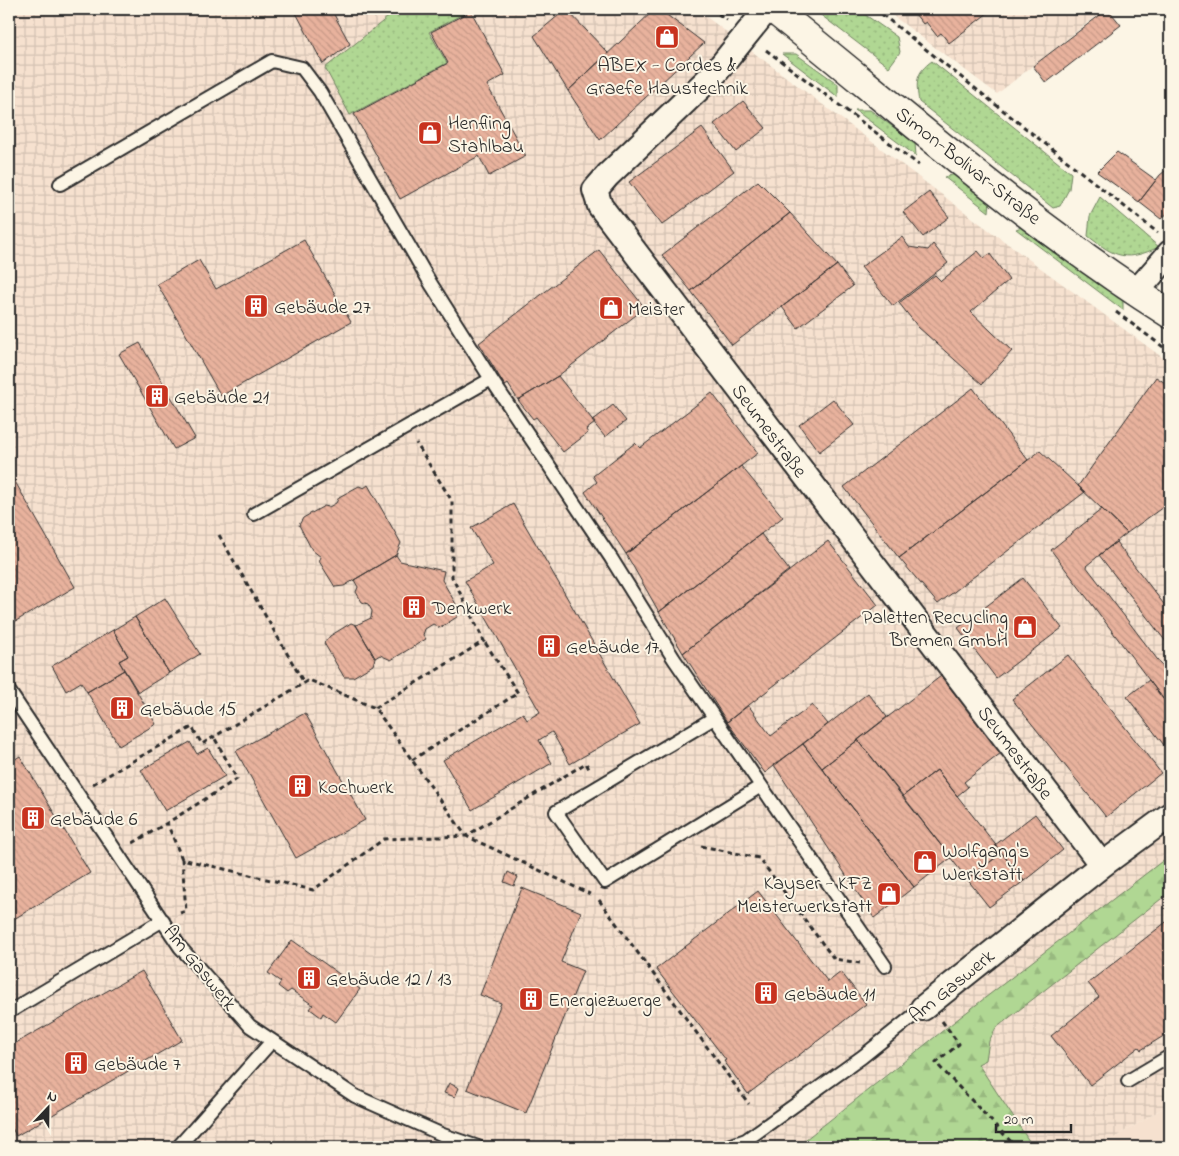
<svg xmlns="http://www.w3.org/2000/svg" width="1179" height="1156" viewBox="0 0 1179 1156" font-family="'Indie Flower',sans-serif">
<defs>
<pattern id="industrial-grid" width="8" height="8" patternUnits="userSpaceOnUse" patternTransform="scale(1.25)"><rect width="8" height="8" fill="#f6e1cf"/><path d="M0 4h8M4 0v8" fill="none" stroke="#d3c1b2"/></pattern>
<pattern id="grass-dots" width="8" height="8" patternUnits="userSpaceOnUse" patternTransform="scale(1.25)"><rect width="8" height="8" fill="#b0d793"/><path d="M2 2h.1M6 6h.1" fill="none" stroke="#98b97f" stroke-width="1.8" stroke-linecap="round"/></pattern>
<pattern id="forest-firs" width="22" height="20" patternUnits="userSpaceOnUse" patternTransform="scale(1.25)"><rect width="22" height="20" fill="#b0d793"/><path d="M5 1l3.5 6h-7zM16 11l3.5 6h-7z" fill="#98b97f"/></pattern>
<pattern id="building-back-hatch" width="6" height="6" patternUnits="userSpaceOnUse" patternTransform="scale(1.25)"><rect width="6" height="6" fill="#e8b29d"/><path d="M-1 5l2 2M0 0l6 6M5-1l2 2" fill="none" stroke="#c79987"/></pattern>
</defs>
<rect width="100%" height="100%" fill="#fcf5e5"/>
<filter id="ink" filterUnits="userSpaceOnUse"><feTurbulence type="fractalNoise" baseFrequency=".02" numOctaves="2"/><feDisplacementMap in="SourceGraphic" scale="10" xChannelSelector="R" yChannelSelector="G"/><feConvolveMatrix kernelMatrix="1 2 1 2 8 2 1 2 1" color-interpolation-filters="sRGB"/></filter>
<g filter="url(#ink)">
<!-- built -->
<path fill="#f6e1cf" d="M1170 1104V1147H1099Z"/>
<!-- industrial -->
<path fill="url(#industrial-grid)" d="M9 9H696L982 225 1170 363V1104L1099 1147H1033L949 1025 796 1147H9Z
M884 9H1105L997 94Z"/>
<!-- grass -->
<path fill="url(#grass-dots)" stroke="#6e815f" d="M398 9H460L463 14 429 32 447 63 350 115 325 68Z
M813 9H857L897 37 900 52 889 67Z
M782 54H796L838 84V97Z
M932 61 1071 173 1069 189 1060 206 1053 208 919 102C916 83 915 73 932 61Z
M855 110H870L915 143 916 156Z
M956 174 990 201 989 212 944 177Z
M1100 197 1159 247C1126 262 1116 258 1088 236L1090 216Z
M1024 226 1123 298V310L1016 229Z"/>
<!-- forest -->
<path fill="url(#forest-firs)" stroke="#6e815f" d="M1170 855V892L996 1028 989 1041 986 1060 978 1064 1033 1147H796L950 1025Z"/>
<!-- building -->
<path fill="url(#building-back-hatch)" stroke="#2b2b2b" d="M294 9H331L350 44 323 64Z
M566 9 608 53 568 91 534 36Z
M655 9H659L704 43 600 140 568 91Z
M911 9H993L949 43 941 33 937 36 926 22 923 24Z
M1108 9 1121 25 1046 83 1033 66Z
M471 11 505 75 487 85 526 156 489 176 479 156 400 199 354 114 448 63 431 32Z
M743 101 766 128 736 152 714 124Z
M702 128 734 171 662 225 629 182Z
M1117 152 1156 180 1139 202 1097 172Z
M1170 167V211L1161 219 1139 202 1160 175Z
M758 181 790 213 691 291 662 255Z
M929 192 949 217 923 237 903 212Z
M790 213 837 265 732 345 691 291Z
M902 237 909 247 928 250 933 244 948 263 893 306 861 267Z
M304 240 351 322 221 396 157 284 199 260 216 289Z
M599 250 645 308 558 376 518 400 508 384 505 386 479 343Z
M978 251 984 258 990 254 1009 280 971 312 1012 351 982 384 918 327 899 303 935 275 941 281Z
M837 265 853 286 798 328 782 307Z
M140 343 195 438 174 449 119 354Z
M558 376 595 423 586 430 588 433 563 452 536 417 533 419 518 400Z
M1156 377 1170 386V502L1127 533 1078 486Z
M973 388 1028 460 899 558 844 487Z
M712 393 758 453 626 554 585 492 597 482 593 476 635 443 640 448Z
M833 399 854 425 819 452 799 425Z
M613 405 626 421 605 437 592 421Z
M1040 451 1085 492 938 604 899 558Z
M741 466 783 517 659 612 626 554Z
M9 471 75 587 9 625Z
M368 485 401 543 396 555 344 586 335 587 319 561 321 557 312 550 299 525 303 518 324 506 329 507 336 503 339 497 359 486 364 488Z
M513 504 640 724 570 764 552 732 539 740 552 763 472 810 443 760 523 713 527 720 540 712 465 581 493 565 471 528Z
M1102 509 1127 533 1086 566 1170 676V708L1051 550Z
M761 534 789 570 683 653 659 612Z
M828 541 878 605 727 722 683 653Z
M1116 542 1170 612V647L1099 555Z
M396 555 400 561 444 571 442 580 460 611 457 617 440 628 433 624 425 629 423 635 426 639 391 660 380 655 375 658 356 625 371 618 372 611 368 604 362 602 356 592 358 587 354 580Z
M1023 578 1062 628 996 678 958 628Z
M165 598 200 654 169 673 135 617Z
M135 617 169 673 138 692 119 661 128 656 113 630Z
M351 623 356 625 375 658 373 665 353 677H344L324 643 330 636Z
M113 630 128 656 119 661 124 670 87 692 81 682 66 691 52 666Z
M1068 655 1161 773 1106 817 1012 699Z
M124 670 156 724 119 746 87 692Z
M941 676 1001 753 964 782 968 787 957 796 937 770 903 796 858 740Z
M1149 680 1170 708V753L1127 697Z
M868 693 887 717 822 768 803 744Z
M748 705 771 736 812 705 828 724 765 773 727 722Z
M305 713 365 820 296 858 236 751Z
M858 740 951 858 914 887 822 768Z
M190 742 197 754 208 748 225 776 165 811 141 770Z
M803 744 914 887 874 918 774 765Z
M20 756 90 873 9 922V763Z
M937 770 1002 853 967 879 903 796Z
M1035 814 1063 850 1024 881 995 845Z
M1002 853 1024 881 989 907 967 879Z
M508 872 518 877 514 886 504 882Z
M522 888 581 912 561 962 583 971 526 1113 467 1089 501 1003 480 995Z
M758 891 828 982 841 972 866 1004 748 1094 724 1061 726 1060 656 969Z
M1170 919V1032L1141 1050 1139 1047 1090 1085 1051 1036 1099 997 1088 983Z
M292 940 360 989 336 1022 323 1013 321 1017 310 1009 313 1005 291 990 287 993 278 986 281 982 268 973Z
M142 971 182 1040 16 1136 9 1122V1047Z
M449 1083 459 1088 455 1097 444 1093Z"/>
<g fill="none" stroke-linecap="round" stroke-linejoin="round">
<defs>
<path id="service" d="M60 184 272 61 302 68 320 92 431 284 491 379 611 558 674 659 885 966
M254 514 491 379
M9 691 180 947 250 1026 355 1096 443 1135 478 1147
M714 718 556 812 605 882 761 786
M9 1012 163 920
M1128 1081 1170 1056
M178 1147 272 1041
M726 1147 746 1140 862 1057 923 1008"/>
<path id="minor" d="M767 9 716 72 608 175 595 190 600 206 1102 865
M1136 292 1170 253
M923 1008 1102 865 1170 815"/>
<path id="tertiary" d="M773 9C903 113 1029 225 1170 314"/>
</defs>
<!-- service casing -->
<use href="#service" stroke="#2b2b2b" stroke-width="16"/>
<!-- minor casing -->
<use href="#minor" stroke="#2b2b2b" stroke-width="28"/>
<!-- tertiary casing -->
<use href="#tertiary" stroke="#2b2b2b" stroke-width="31"/>
<!-- path -->
<path stroke="#2b2b2b" stroke-width="3" stroke-dasharray="5 4" stroke-linecap="butt" d="M711 9 727 20
M875 9 1158 233
M766 50 919 165
M1116 312 1170 352
M219 535 304 683
M375 708 484 641 452 577V501L416 443
M412 760 518 693 484 641
M93 784 192 727 202 744 309 680 375 708 466 836 590 894
M133 843 167 823
M701 846 759 858 834 959 860 963
M182 859 167 823 237 779 214 737
M599 900 749 1104
M180 913 186 911 182 859 313 890 384 839 466 836 586 763 590 771
M942 1021 959 1044 936 1063 1016 1147"/>
<!-- service -->
<use href="#service" stroke="#fcf5e5" stroke-width="12"/>
<!-- minor -->
<use href="#minor" stroke="#fcf5e5" stroke-width="24"/>
<!-- tertiary -->
<use href="#tertiary" stroke="#fcf5e5" stroke-width="28"/>
</g>
</g>
<!-- icons -->
<defs>
<symbol id="shop-square" viewBox="-11 -11 22 22"><rect x="-9" y="-9" width="18" height="18" rx="4" fill="#c8321e" stroke="#fcf5e5"/><path d="M-5-2.5h2.3a2.7 3.5 0 0 1 5.4 0H5L5.5 6h-11ZM-1.5-2.5h3a1.5 2.3 0 0 0-3 0Z" fill="#fff"/></symbol>
<symbol id="building-square" viewBox="-11 -11 22 22"><rect x="-9" y="-9" width="18" height="18" rx="4" fill="#c8321e" stroke="#fcf5e5"/><path d="M-4-6H4V6H1V3H-1V6H-4ZM-2.5-4.3h1.7v1.8h-1.7ZM.8-4.3h1.7v1.8H.8ZM-2.5-1h1.7V.8h-1.7ZM.8-1h1.7V.8H.8Z" fill="#fff"/></symbol>
</defs>
<g fill-rule="evenodd">
<use href="#shop-square" x="653" y="23" width="28" height="28"/>
<use href="#shop-square" x="416" y="119" width="28" height="28"/>
<use href="#building-square" x="242" y="292" width="28" height="28"/>
<use href="#shop-square" x="597" y="294" width="28" height="28"/>
<use href="#building-square" x="143" y="382" width="28" height="28"/>
<use href="#building-square" x="400" y="593" width="28" height="28"/>
<use href="#shop-square" x="1011" y="613" width="28" height="28"/>
<use href="#building-square" x="535" y="632" width="28" height="28"/>
<use href="#building-square" x="108" y="694" width="28" height="28"/>
<use href="#building-square" x="286" y="772" width="28" height="28"/>
<use href="#building-square" x="19" y="804" width="28" height="28"/>
<use href="#shop-square" x="911" y="848" width="28" height="28"/>
<use href="#shop-square" x="875" y="880" width="28" height="28"/>
<use href="#building-square" x="295" y="964" width="28" height="28"/>
<use href="#building-square" x="752" y="979" width="28" height="28"/>
<use href="#building-square" x="517" y="985" width="28" height="28"/>
<use href="#building-square" x="62" y="1049" width="28" height="28"/>
</g>
<g text-anchor="middle" stroke-width="4" stroke-linejoin="round" paint-order="stroke">
<!-- poi labels -->
<g font-size="20" fill="#2b2b2b" stroke="#fcf5e5" text-anchor="start">
<text x="667" y="71" text-anchor="middle">ABEX - Cordes &amp;<tspan x="667" dy="23">Graefe Haustechnik</tspan></text>
<text x="448" y="129">Henfling<tspan x="448" dy="23">Stahlbau</tspan></text>
<text x="274" y="313">Gebäude 27</text>
<text x="628" y="315">Meister</text>
<text x="174" y="403">Gebäude 21</text>
<text x="432" y="614">Denkwerk</text>
<text x="1008" y="623" text-anchor="end">Paletten Recycling<tspan x="1008" dy="23">Bremen GmbH</tspan></text>
<text x="566" y="653">Gebäude 17</text>
<text x="140" y="715">Gebäude 15</text>
<text x="318" y="793">Kochwerk</text>
<text x="50" y="825">Gebäude 6</text>
<text x="942" y="857">Wolfgang's<tspan x="942" dy="23">Werkstatt</tspan></text>
<text x="872" y="889" text-anchor="end">Kayser - KFZ<tspan x="872" dy="23">Meisterwerkstatt</tspan></text>
<text x="326" y="985">Gebäude 12 / 13</text>
<text x="784" y="1000">Gebäude 11</text>
<text x="548" y="1006">Energiezwerge</text>
<text x="94" y="1070">Gebäude 7</text>
</g>
<!-- street labels -->
<g font-size="20" fill="#2b2b2b" stroke="#fcf5e5">
<text transform="translate(969 165) rotate(38)" y="7">Simon-Bolivar-Straße</text>
<text transform="translate(770 430) rotate(53)" y="7">Seumestraße</text>
<text transform="translate(1016 752) rotate(53)" y="7">Seumestraße</text>
<text transform="translate(201 967) rotate(51)" y="7">Am Gaswerk</text>
<text transform="translate(951 985) rotate(-39)" y="7">Am Gaswerk</text>
</g>
</g>
<!-- margin -->
<rect width="1179" height="1156" fill="none" stroke="#fcf5e5" stroke-width="30"/>
<rect x="15" y="15" width="1149" height="1126" fill="none" stroke="#2b2b2b" stroke-width="2" filter="url(#ink)"/>
<!-- north arrow -->
<g transform="translate(48 1108) rotate(22)" stroke="#fcf5e5" stroke-width="4" paint-order="stroke">
<path d="M0-4L9 19L0 12L-9 19Z" fill="#2b2b2b"/>
<text y="-8" font-size="14" font-weight="bold" text-anchor="middle" fill="#2b2b2b">N</text>
</g>
<!-- scale -->
<path d="M996 1124v8h75v-8" fill="none" stroke="#2b2b2b" stroke-width="2.5"/>
<text x="1004" y="1124" font-size="15" fill="#2b2b2b" stroke="#fcf5e5" stroke-width="4" paint-order="stroke">20 m</text>
</svg>
